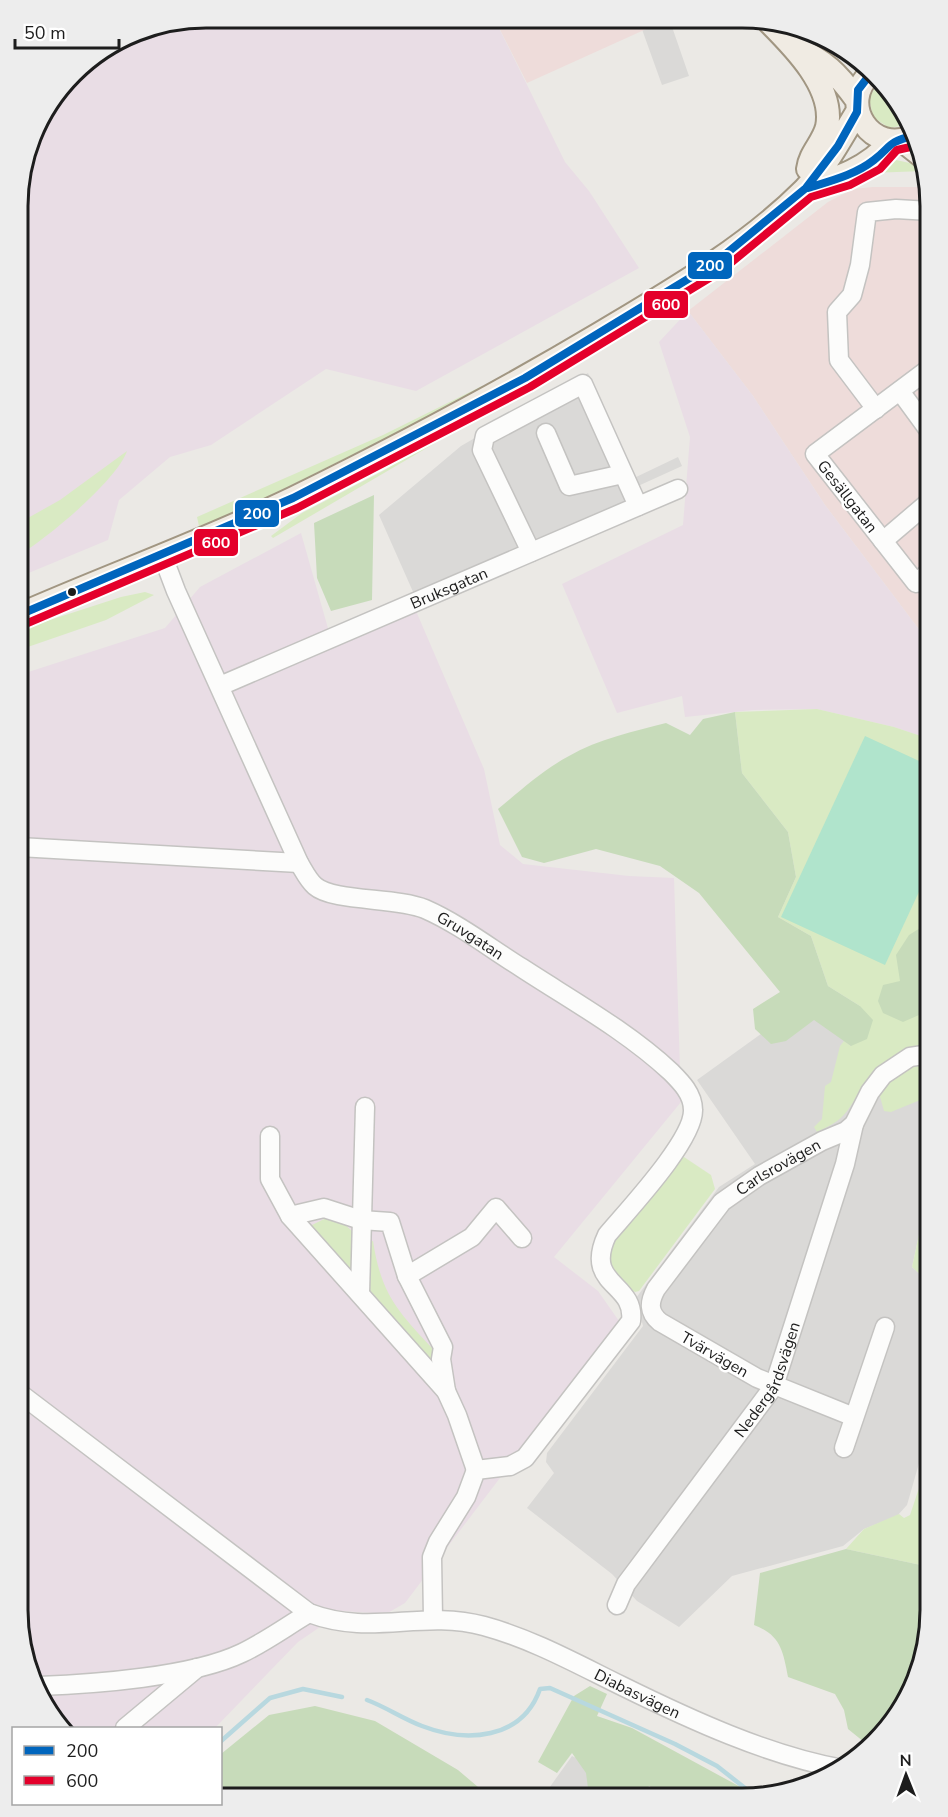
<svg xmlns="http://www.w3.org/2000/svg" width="948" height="1817" viewBox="0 0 948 1817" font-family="'Nunito Sans',sans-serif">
<rect width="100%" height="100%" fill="#ebe9e5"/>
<!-- residential -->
<path fill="#dad9d7" d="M639 21H670L689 76 662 85Z
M588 373 634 478 678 457 682 466 638 486 642 498 414 594 379 515 461 446Z
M818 993 907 1043 930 1072V1184L912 1267 922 1276 930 1311V1425L907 1505 897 1516 864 1529 843 1546 732 1576 679 1627 637 1601 612 1574 527 1508 554 1473 546 1462 547 1453 643 1326 636 1298 719 1187 755 1164 697 1080Z
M572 1756 657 1799 542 1798Z"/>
<!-- commercial -->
<path fill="#eedcda" d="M495 20 664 21 527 83Z
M873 187H927L930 207V644L825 505 753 396 688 311 828 202 853 189Z"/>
<!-- industrial -->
<path fill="#e9dde5" d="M207 18 495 20 565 162 589 191 639 268 416 391 326 369 211 445 170 457 119 500 108 540 19 577 20 182 38 123 82 65 135 32Z
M688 311 753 396 825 505 930 644V739L894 727 817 709 753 710 685 717 682 696 617 713 562 584 683 525 690 437 659 342Z
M301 533 333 646 416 611 484 769 500 845 523 864 629 876 674 878 681 1102 554 1257 598 1291 619 1321 405 1603 386 1614 328 1610 320 1627 298 1642 215 1728H67L28 1671 18 1610 19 675 165 628 200 587Z"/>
<!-- grass -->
<path fill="#d9eac3" d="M878 83 906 125 889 128 873 117 869 98Z
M896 160 923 166 924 171 870 173 888 161Z
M529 384 531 387 273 538 271 536 302 513 383 471Z
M482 386 483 389 316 473 232 514 199 526 197 517 383 435Z
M127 451C117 480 48 538 19 555V523L60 500Z
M145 592 154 595 106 620 19 650V630L121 597Z
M817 709 894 727 930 739V1046C911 1058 881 1071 867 1086 844 1108 853 1116 817 1132L814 1127 822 1119 825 1086 831 1082 840 1046 844 1041 851 1046 860 1006 828 986 811 936 778 917 796 877 788 832 742 773 735 712Z
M930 1062V1096L891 1112 884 1111 879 1093C894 1076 907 1066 930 1062Z
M684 1157 711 1175 715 1189 639 1291 635 1292C622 1283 606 1271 608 1252 609 1235 664 1176 678 1160Z
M930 1184V1304L926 1302 922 1276 912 1267Z
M326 1218 340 1220 353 1232 354 1275 311 1231 312 1225Z
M373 1241C381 1295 399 1313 435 1351L431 1359 368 1290 369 1242Z
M930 1455V1567L846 1549 864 1529 899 1514 904 1518 910 1515Z"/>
<!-- forest -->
<path fill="#c7dbba" d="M374 495 372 600 331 611 317 578 314 523Z
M735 712 742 773 788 832 796 877 778 917 811 936 828 986 860 1006 873 1020 867 1039 851 1046 814 1020 786 1041 771 1044 755 1029 753 1009 780 992 699 893 660 866 596 849 544 863 522 857 498 809C521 790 543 770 569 756 598 739 635 731 666 723L690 735 703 719Z
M930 909V972L919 1015 903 1022 883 1013 878 1001 883 985 900 981 896 955 909 935 925 925Z
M846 1549 930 1567C930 1640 925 1694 869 1746L848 1729 844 1710 835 1694 788 1677C783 1650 780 1635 754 1625L760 1573Z
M590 1686 607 1694 597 1716 632 1728 757 1796 741 1799H671L649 1786 641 1799H599L588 1788 586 1773 572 1753 557 1773 538 1762 574 1696Z
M315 1706 375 1721 458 1770 491 1798 221 1797V1754L269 1715Z"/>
<!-- pitch -->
<path fill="#b0e4cc" d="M865 736 930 766V868L885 965 781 917Z"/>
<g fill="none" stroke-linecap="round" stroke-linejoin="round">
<!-- stream -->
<path stroke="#b8d8df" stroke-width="4.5" d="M367 1700C386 1707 403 1719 422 1726 466 1743 522 1740 540 1689L550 1688 675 1744 717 1766 750 1792 760 1796
M220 1742 270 1698 303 1689 342 1697"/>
<defs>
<g id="minor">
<path d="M900 391 930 432"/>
<path d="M876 409 839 360 837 312 852 295 860 265 867 212 896 209 930 211"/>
<path d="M546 433 569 486 623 474"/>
<path d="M883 541 930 501"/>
<path d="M531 552 482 450 485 436 583 384 638 506"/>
<path id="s1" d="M162 554 176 591 299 863C304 871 308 880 315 886 333 902 397 897 425 909 459 924 490 948 522 968 571 1000 627 1031 671 1072 681 1082 693 1094 693 1110 694 1140 628 1210 607 1235 583 1286 636 1282 631 1321L525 1458 510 1466 476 1470 466 1497 438 1542 432 1557 433 1618"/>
<path d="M930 571 916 583 815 454 930 368"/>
<path id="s2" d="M220 686 678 489"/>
<path d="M19 847 299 863"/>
<path d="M270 1136V1179L290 1216 446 1391 457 1415 476 1470"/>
<path d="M290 1216 324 1208 361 1220 390 1222 407 1276 443 1347 441 1359 446 1391"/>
<path d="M407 1276 472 1237 496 1208 522 1238"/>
<path d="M360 1293 365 1107"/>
<path id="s3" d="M18 1392 309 1613C373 1637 420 1609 484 1626 532 1639 577 1664 622 1686 689 1719 769 1756 843 1769"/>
<path id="s4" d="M854 1417 757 1378 660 1322C648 1312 649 1302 656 1289L722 1202 759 1176 822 1141 846 1131 854 1124 870 1092 883 1075 910 1057 930 1054"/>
<path d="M844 1448 885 1327"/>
<path id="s5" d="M617 1605 626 1584 774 1386 845 1164 854 1124"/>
<path d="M39 1686C94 1684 192 1677 242 1653 265 1642 287 1626 309 1613"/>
<path d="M125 1728 197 1668"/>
</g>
<path id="major" d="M769 22C794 47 835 88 827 127 823 143 810 153 808 169
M795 48C824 60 838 74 856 99
M871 73C837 104 872 156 913 136
M903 141 922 156
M806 188C841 177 866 169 892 141
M19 615C110 575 205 541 294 498 398 447 502 392 601 333 671 291 746 248 804 190 826 167 841 138 857 112"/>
</defs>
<!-- minor casing -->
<use href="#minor" stroke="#c4c3c1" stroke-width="21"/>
<!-- major casing -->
<use href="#major" stroke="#a19682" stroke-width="26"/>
<!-- minor -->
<use href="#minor" stroke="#fcfcfb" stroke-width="18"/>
<!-- major -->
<use href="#major" stroke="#f0ebe3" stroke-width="22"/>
<defs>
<path id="bus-1" d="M808 188C830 181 855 175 874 160 892 146 887 142 913 136
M19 615 293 498 525 378 716 262 806 188 838 146 857 112 858 90 871 73"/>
<path id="bus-2" d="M23 625 297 508 530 387 721 271 811 197 850 185 880 169 897 150 915 146"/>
</defs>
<!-- bus-1 casing -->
<use href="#bus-1" stroke="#fff" stroke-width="12"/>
<!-- bus-2 casing -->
<use href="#bus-2" stroke="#fff" stroke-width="12"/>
<!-- bus-1 -->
<use href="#bus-1" stroke="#0065bd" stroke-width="8"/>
<!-- bus-2 -->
<use href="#bus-2" stroke="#e4002b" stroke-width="8"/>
</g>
<!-- markers -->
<circle fill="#1d1d1d" stroke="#fff" stroke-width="2" cx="72" cy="592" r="5"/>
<g text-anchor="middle" stroke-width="5" stroke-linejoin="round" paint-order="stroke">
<!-- street labels -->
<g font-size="16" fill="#1d1d1d" stroke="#fff">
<text transform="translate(848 496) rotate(52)" y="6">Gesällgatan</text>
<text dy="6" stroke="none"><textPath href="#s2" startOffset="249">Bruksgatan</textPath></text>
<text dy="6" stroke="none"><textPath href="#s1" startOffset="532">Gruvgatan</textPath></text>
<text dy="6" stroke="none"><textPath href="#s4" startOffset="429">Carlsrovägen</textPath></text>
<text transform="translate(715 1354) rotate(30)" y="6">Tvärvägen</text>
<text dy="6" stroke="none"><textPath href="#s5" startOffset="273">Nedergårdsvägen</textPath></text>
<text dy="6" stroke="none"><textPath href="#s3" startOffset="710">Diabasvägen</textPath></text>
</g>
</g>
<!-- crop -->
<path d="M0 0H948V1817H0ZM206 28H742A178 178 0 0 1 920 206V1610A178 178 0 0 1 742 1788H206A178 178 0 0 1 28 1610V206A178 178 0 0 1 206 28Z" fill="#ededed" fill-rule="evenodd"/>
<path fill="none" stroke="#1d1d1d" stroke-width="3" d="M206 28H742A178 178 0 0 1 920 206V1610A178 178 0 0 1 742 1788H206A178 178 0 0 1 28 1610V206A178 178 0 0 1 206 28Z"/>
<g stroke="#fff" stroke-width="2">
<rect x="687" y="251" width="46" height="29" rx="6" fill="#0065bd"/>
<rect x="643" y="290" width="46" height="29" rx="6" fill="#e4002b"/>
<rect x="234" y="499" width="46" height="29" rx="6" fill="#0065bd"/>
<rect x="193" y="528" width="46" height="29" rx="6" fill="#e4002b"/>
</g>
<g font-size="16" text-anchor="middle" font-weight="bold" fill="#fff">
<text x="710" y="271">200</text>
<text x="666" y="310">600</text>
<text x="257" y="519">200</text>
<text x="216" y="548">600</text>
</g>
<!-- legend -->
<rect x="12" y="1727" width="210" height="78" fill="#ffffff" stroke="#a5a5a5" stroke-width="1.5"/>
<rect x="24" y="1746" width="30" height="9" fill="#0065bd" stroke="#a5a5a5" stroke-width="1.5"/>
<text x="66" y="1757" font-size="18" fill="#1d1d1d">200</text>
<rect x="24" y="1776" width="30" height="9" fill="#e4002b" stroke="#a5a5a5" stroke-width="1.5"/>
<text x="66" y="1787" font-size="18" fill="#1d1d1d">600</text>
<!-- north arrow -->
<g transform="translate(906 1775) rotate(359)" stroke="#ffffff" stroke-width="4.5" paint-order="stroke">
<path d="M0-4.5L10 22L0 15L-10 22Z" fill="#1d1d1d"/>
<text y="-9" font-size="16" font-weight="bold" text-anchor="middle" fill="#1d1d1d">N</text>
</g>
<!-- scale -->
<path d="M15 39v9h104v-9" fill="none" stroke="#1d1d1d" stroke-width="3"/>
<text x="24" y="39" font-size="18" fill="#1d1d1d" stroke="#ffffff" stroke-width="4.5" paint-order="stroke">50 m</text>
</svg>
